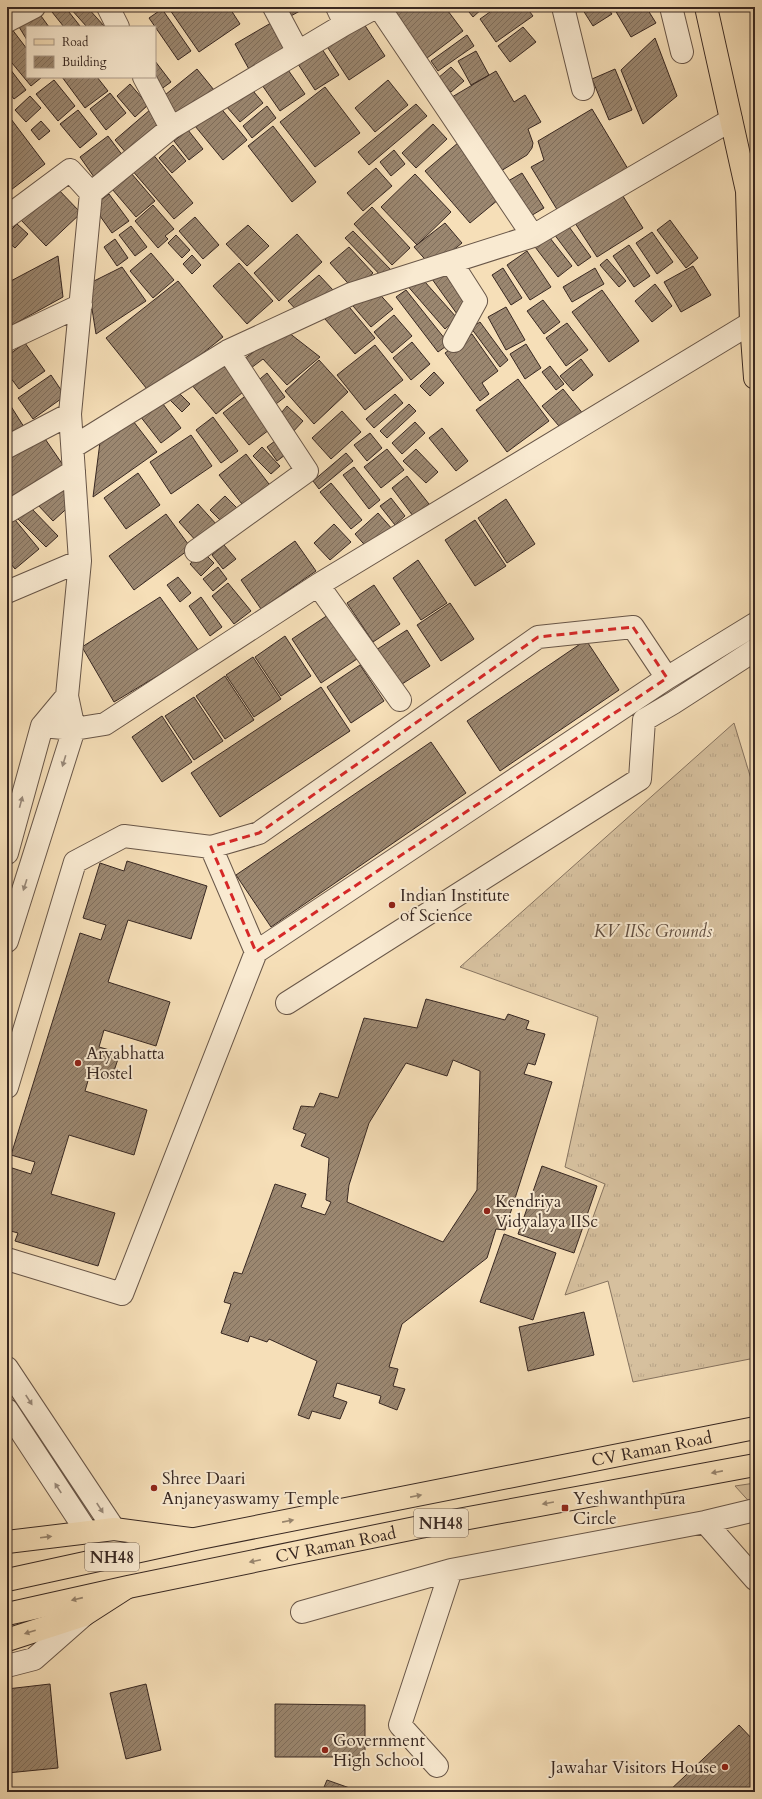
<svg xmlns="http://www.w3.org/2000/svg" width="762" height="1799" viewBox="0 0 762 1799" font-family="Cardo,serif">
<defs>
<pattern id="grass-tufts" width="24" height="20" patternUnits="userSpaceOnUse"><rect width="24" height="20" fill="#d6c09e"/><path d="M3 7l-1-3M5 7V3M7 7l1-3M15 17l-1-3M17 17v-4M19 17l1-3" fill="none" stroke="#b8a588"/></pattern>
<pattern id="building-hatch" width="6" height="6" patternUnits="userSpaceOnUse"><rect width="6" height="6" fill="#9b8770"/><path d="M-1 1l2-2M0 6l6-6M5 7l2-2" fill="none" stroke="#7f6e5c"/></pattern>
</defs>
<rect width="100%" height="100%" fill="#f6dfb8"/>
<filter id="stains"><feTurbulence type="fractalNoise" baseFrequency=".005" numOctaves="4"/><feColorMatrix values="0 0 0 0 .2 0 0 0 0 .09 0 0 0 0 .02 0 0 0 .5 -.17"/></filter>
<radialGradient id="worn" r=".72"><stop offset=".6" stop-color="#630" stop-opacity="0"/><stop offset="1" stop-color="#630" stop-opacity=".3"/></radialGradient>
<!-- grass -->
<path fill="url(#grass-tufts)" stroke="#877460" d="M734 723 755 792V1358L633 1382 608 1281 565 1295 605 1184 565 1167 598 1017 460 967Z"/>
<!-- garden -->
<path fill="#d6c09e" stroke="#877460" d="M755 1483V1508L735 1486Z"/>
<!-- building -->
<path fill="url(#building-hatch)" stroke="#382822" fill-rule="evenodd" d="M58 7H65L80 26 64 27 52 12Z
M72 7H87L105 27H87L70 8Z
M174 7H229L240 24 199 52 170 10Z
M283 7H307L289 17Z
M403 7H445L463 31 423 61 390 16Z
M465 7H484L473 17Z
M497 7H526L533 16 496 42 480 19Z
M581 7H607L612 14 593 26Z
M620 7H646L656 23 631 37 615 10Z
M36 9 49 27H27V40L16 22Z
M162 9 191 51 178 60 149 18Z
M276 20 291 47 250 71 235 44Z
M362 21 385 56 349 80 326 45Z
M8 24 27 49V77H42L31 86 7 57Z
M523 27 536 42 510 62 498 46Z
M467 35 474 46 438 71 431 61Z
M655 38 677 96 643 124 621 70Z
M320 46 339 75 315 90 296 61Z
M476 51 489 75 471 85 458 61Z
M155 61 171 82 160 90 155 77Z
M7 65 26 90 14 99 7 90Z
M286 67 305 94 280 111 262 85Z
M451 67 464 81 451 92 438 78Z
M197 69 214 90 176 120 160 99Z
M615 69 632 110 609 120 592 79Z
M496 71 514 102 525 95 541 122 528 129 533 143 532 148 527 155 496 174 452 97Z
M62 77H97L108 91 85 108Z
M54 80 75 106 58 121 36 94Z
M388 80 408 105 375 132 355 108Z
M130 84 148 105 135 117 117 96Z
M249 86 263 103 240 122 226 106Z
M325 87 360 133 315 167 280 122Z
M110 93 126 113 106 130 90 109Z
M30 96 41 108 26 122 15 110Z
M416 104 427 116 369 165 358 152Z
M219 106 247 140 223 160 195 126Z
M267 106 276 118 252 138 243 126Z
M151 109 164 124 128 155 115 140Z
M592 109 631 174 561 216 531 167 544 160 538 141Z
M78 110 97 134 80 148 60 124Z
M11 119 45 164 7 193V122Z
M41 121 50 131 39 140 31 130Z
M433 124 447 139 416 168 402 153Z
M273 126 316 182 292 202 248 146Z
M188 130 203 149 189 160 174 141Z
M108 136 123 156 94 177 80 157Z
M459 142 504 195 470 223 425 171Z
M173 145 186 161 172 173 159 158Z
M394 150 405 164 391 176 380 162Z
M151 152 193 203 174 219 131 169Z
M376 168 392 186 363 211 347 193Z
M131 173 155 201 136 217 112 189Z
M522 173 544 208 524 220 503 184Z
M415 174 451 212 417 245 381 207Z
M55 186 81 213 46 246 20 219Z
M621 193 643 228 597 257 575 223Z
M109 194 129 221 112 233 93 206Z
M153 205 174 229 165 236 168 239 158 248 135 221Z
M372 207 410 248 392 265 354 224Z
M195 217 219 245 203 259 179 231Z
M564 220 591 257 578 266 551 230Z
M670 220 698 258 686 268 657 230Z
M445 223 462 243 432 267 414 247Z
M17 224 28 234 15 248 7 241V234Z
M248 225 269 246 247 266 226 244Z
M131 226 147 247 135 256 119 235Z
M353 231 392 271 384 279 345 238Z
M652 232 673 262 657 274 636 243Z
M546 233 572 266 558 277 532 243Z
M297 234 322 262 279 301 254 273Z
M176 235 190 250 182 258 168 243Z
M115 239 128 258 117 266 104 247Z
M629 245 650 276 634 287 613 256Z
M349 247 373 273 354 290 330 263Z
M527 251 551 287 530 300 507 265Z
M151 253 174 280 153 298 130 271Z
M192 255 201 265 192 274 183 264Z
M58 256 63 297 7 328V283Z
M607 259 626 281 619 287 600 265Z
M239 263 273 301 247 324 213 286Z
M693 266 711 295 681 312 664 282Z
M122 267 146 301 96 334 88 284Z
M503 268 522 298 511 305 492 275Z
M595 268 604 284 572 302 563 287Z
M445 271 469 305 457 314 432 279Z
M417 273 457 318 445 329 405 283Z
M319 275 333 290 301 315 288 301Z
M178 281 223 337 151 394 106 338Z
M655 284 672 306 652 322 635 301Z
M374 288 393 309 371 327 353 306Z
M406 290 449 344 438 352 396 297Z
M602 290 639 341 609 362 572 312Z
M543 300 560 322 544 334 527 311Z
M345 302 375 338 355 354 325 319Z
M506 307 525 340 506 350 488 317Z
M394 315 412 336 392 353 374 332Z
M480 322 508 360 500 367 471 328Z
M567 323 588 350 566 366 546 338Z
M284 329 320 357 287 385 263 359 247 371 240 362Z
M472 334 498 371 482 383 489 394 480 401 445 353Z
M412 342 430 364 411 380 393 358Z
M25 343 45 371 19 389 7 373V356Z
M526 344 541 368 525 379 510 354Z
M375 345 403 380 365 410 337 375Z
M224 357 248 388 216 414 191 384Z
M581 359 593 375 573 391 560 376Z
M319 360 348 392 314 424 285 391Z
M550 366 564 384 556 390 542 372Z
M434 372 444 383 430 396 420 386Z
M267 373 285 397 272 407 254 384Z
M51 375 65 396 33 419 18 398Z
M518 379 549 421 507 452 476 410Z
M563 389 584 415 564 432 542 406Z
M176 390 190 404 182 412 168 398Z
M248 394 273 427 249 445 223 413Z
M395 394 403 403 374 428 366 419Z
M7 400 24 427 7 438Z
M160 400 181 428 161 443 140 416Z
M409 404 416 411 387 438 380 431Z
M287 406 303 421 291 434 276 419Z
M342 411 361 432 331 459 312 438Z
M130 417 157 452 93 497 101 434Z
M213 417 238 451 221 463 196 430Z
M415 422 425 433 402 454 392 443Z
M442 428 468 461 456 471 429 438Z
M41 433 63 465 11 502 7 497V457Z
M370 433 382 448 367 461 354 445Z
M191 435 212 466 171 494 150 462Z
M279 438 289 452 277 461 267 447Z
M262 447 280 466 271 474 253 456Z
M387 449 404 470 381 488 364 467Z
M416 449 438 472 426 483 403 461Z
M346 453 353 461 319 489 313 481Z
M246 454 272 488 246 509 219 475Z
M354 467 380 500 369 509 343 475Z
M138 473 160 505 126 529 104 498Z
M407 476 429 504 413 516 392 488Z
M331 483 362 520 351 529 320 492Z
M58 484 74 502 53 521 37 504Z
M225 496 241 512 226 526 210 510Z
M391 498 405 516 395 525 380 506Z
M506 499 535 544 507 563 478 518Z
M198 504 217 525 198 543 179 522Z
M30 507 58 536 46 547 18 519Z
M378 513 393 530 370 551 355 534Z
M166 514 191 548 134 590 109 556Z
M11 515 39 549 15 569 7 559V518Z
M475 520 506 566 475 586 445 540Z
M334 524 351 542 330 560 314 543Z
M295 541 316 571 261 609 241 580Z
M224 545 236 559 223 569 212 555Z
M202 551 214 563 201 576 190 564Z
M418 560 447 603 421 620 393 578Z
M218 567 227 579 213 591 203 579Z
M178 577 191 593 180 602 167 585Z
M228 583 251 611 234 624 212 596Z
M374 585 400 624 373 642 347 603Z
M160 597 199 651 114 702 82 647Z
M201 597 222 627 210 636 189 606Z
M450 603 474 639 441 661 417 625Z
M334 611 363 655 321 683 292 639Z
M407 630 430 666 399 686 376 650Z
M285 636 311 676 281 696 255 657Z
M586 640 619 690 500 771 467 721Z
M253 657 281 699 254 717 226 675Z
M360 665 384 701 351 723 327 687Z
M225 676 254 720 225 739 196 696Z
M321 687 350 731 220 817 191 773Z
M194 697 223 741 194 760 165 716Z
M162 716 192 762 162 782 132 737Z
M431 742 466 793 271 927 236 875Z
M127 861 207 886 191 939 128 920 108 982 170 1002 156 1046 104 1030 99 1047 120 1053 111 1080 90 1074 85 1091 147 1110 134 1155 69 1135 51 1194 115 1213 98 1266 15 1241 18 1233 7 1230V1174L9 1167 31 1174 35 1162 11 1155 80 933 101 940 106 925 83 918 100 863 124 871Z
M426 999 505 1020 508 1014 529 1021 526 1029 545 1034 535 1065 528 1063 524 1074 552 1082 505 1230 496 1229 487 1258 402 1324 389 1367 398 1369 393 1386 405 1389 397 1410 379 1403 381 1396 337 1383 333 1397 347 1402 340 1419 312 1411 309 1419 298 1415 317 1361 269 1339 267 1342 250 1336 248 1342 221 1333 231 1304 224 1302 234 1272 242 1274 275 1184 306 1194 301 1207 325 1215 331 1202 326 1200 329 1158 301 1146 306 1134 293 1129 301 1106 314 1107 320 1093 338 1098 364 1018 417 1028ZM453 1060 480 1071 477 1190 443 1242 347 1202 349 1185 369 1123 406 1063 447 1076Z
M542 1166 597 1186 574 1253 518 1234Z
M504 1234 556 1253 533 1320 480 1302Z
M584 1312 594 1355 528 1371 519 1327Z
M50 1684 58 1768 7 1773V1689Z
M146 1684 161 1750 126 1759 110 1693Z
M275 1704 365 1705V1757H275Z
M739 1725 755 1742V1792H668Z
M327 1780 361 1792H322Z"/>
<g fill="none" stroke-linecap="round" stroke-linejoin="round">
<defs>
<path id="minor" d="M108 7 118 27
M274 7 298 52
M337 7 345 24
M379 7 533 236 731 120
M563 7 583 89
M671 7 682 52
M7 21 34 7
M144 77 171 128
M7 217 70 170 91 193
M451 262 476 301 454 341
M7 340 81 305
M7 447 70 414
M73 447 228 351 351 294 533 236
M9 511 74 471
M196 551 307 471 228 351
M318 585 400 700
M7 592 80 561
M42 726 74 729 105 724 318 585 751 323
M211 847 256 952
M7 853 42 726 67 696
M7 941 74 729 67 696 80 561 70 414 91 193 171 128 345 24 376 7
M287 1003 640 779 644 720 673 703 755 650
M7 1087 75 862 124 836 211 847 259 833 538 637 633 627 667 678
M7 1259 122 1294 256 952 667 678 755 624
M7 1368 114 1529
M7 1410 87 1532
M705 1522 755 1579
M302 1612 451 1570
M7 1666 34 1659 84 1615
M437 1766 400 1725 451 1570 705 1522 755 1510"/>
<path id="major" d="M706 7 747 191 751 323 755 378
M7 1542 114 1529 190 1539
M7 1640 84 1615 126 1588"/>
<g id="highway">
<path id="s1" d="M7 1580 195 1539 755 1428"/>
<path id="s2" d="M7 1614 128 1587 420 1527 755 1465"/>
</g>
</defs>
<!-- minor casing -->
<use href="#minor" stroke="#685648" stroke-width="24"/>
<!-- major casing -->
<use href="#major" stroke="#382822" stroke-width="24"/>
<!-- highway casing -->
<use href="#highway" stroke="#382822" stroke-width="24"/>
<!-- minor -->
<use href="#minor" stroke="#f9ead1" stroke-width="22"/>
<!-- major -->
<use href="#major" stroke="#f6dfb8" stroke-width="22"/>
<!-- highway -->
<use href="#highway" stroke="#f6dfb8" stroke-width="22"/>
</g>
<!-- one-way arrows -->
<defs><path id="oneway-solid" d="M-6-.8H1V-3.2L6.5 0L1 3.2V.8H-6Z"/></defs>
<g fill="#98897a">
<use href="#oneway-solid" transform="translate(64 761) rotate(107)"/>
<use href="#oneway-solid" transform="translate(21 802) rotate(-75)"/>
<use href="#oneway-solid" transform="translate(25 885) rotate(108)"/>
<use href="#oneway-solid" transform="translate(29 1400) rotate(57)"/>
<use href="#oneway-solid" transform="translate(58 1488) rotate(-123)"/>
<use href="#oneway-solid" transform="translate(100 1508) rotate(57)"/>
</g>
<g fill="#97846d">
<use href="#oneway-solid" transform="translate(717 1472) rotate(169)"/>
<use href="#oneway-solid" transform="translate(416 1496) rotate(-11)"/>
<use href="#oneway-solid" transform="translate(548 1503) rotate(170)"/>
<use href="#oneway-solid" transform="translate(288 1521) rotate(-11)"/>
<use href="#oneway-solid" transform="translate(46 1537) rotate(-7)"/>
<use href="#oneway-solid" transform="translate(255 1561) rotate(168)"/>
<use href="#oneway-solid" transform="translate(77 1599) rotate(167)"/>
<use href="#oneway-solid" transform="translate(30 1632) rotate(162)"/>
</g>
<!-- marked area -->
<path fill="none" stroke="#d62828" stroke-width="3" stroke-dasharray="8 5" stroke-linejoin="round" d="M633 627 667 678 256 952 211 847 259 833 538 637Z"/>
<!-- markers -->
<g fill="#8f2418" stroke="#f9ead1" stroke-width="1.5">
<circle cx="392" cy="905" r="4"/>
<circle cx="78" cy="1063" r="4"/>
<circle cx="487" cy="1211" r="4"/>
<circle cx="154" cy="1488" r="4"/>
<rect x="561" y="1504" width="8" height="8" rx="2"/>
<circle cx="325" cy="1750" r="4"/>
<circle cx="725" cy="1767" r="4"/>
</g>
<g text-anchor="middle" stroke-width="4" stroke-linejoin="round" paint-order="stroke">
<!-- shield labels -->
<g fill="#f9ead1" stroke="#726256" stroke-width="1">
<rect x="414" y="1509" width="54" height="28" rx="3"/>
<rect x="85" y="1543" width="54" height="28" rx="3"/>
</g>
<g font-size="16" font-weight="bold" fill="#382822">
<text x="441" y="1529">NH48</text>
<text x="112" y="1563">NH48</text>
</g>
<!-- poi labels -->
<g font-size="17" fill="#382822" stroke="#f9ead1" text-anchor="start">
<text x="400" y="901">Indian Institute<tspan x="400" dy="20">of Science</tspan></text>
<text x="86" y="1059">Aryabhatta<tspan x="86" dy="20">Hostel</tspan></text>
<text x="495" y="1207">Kendriya<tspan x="495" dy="20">Vidyalaya IISc</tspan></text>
<text x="162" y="1484">Shree Daari<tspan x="162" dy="20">Anjaneyaswamy Temple</tspan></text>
<text x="573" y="1504">Yeshwanthpura<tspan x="573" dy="20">Circle</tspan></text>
<text x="333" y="1746">Government<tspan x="333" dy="20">High School</tspan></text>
<text x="717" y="1773" text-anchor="end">Jawahar Visitors House</text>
</g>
<!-- park labels -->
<g font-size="17" font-style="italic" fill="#604e41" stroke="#f9ead1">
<text x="653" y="937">KV IISc Grounds</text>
</g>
<!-- street labels -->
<g font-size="17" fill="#382822" stroke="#f9ead1">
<text dy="6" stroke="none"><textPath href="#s1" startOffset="658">CV Raman Road</textPath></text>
<text dy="6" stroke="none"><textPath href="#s2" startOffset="336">CV Raman Road</textPath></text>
</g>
</g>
<!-- margin -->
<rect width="762" height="1799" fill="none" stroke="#f6dfb8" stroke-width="24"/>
<rect x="8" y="8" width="746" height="1783" fill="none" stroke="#382822" stroke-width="2"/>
<rect x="12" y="12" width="738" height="1775" fill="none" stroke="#382822"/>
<!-- legend -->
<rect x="26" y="26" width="130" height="52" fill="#f9ead1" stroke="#ac9c8b"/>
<rect x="34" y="39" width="20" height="6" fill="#f6dfb8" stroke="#ac9c8b"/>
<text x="62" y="46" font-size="12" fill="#382822">Road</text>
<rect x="34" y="56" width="20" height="12" fill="url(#building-hatch)" stroke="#ac9c8b"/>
<text x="62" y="66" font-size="12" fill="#382822">Building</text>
<rect width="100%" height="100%" filter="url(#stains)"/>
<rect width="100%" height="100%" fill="url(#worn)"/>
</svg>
